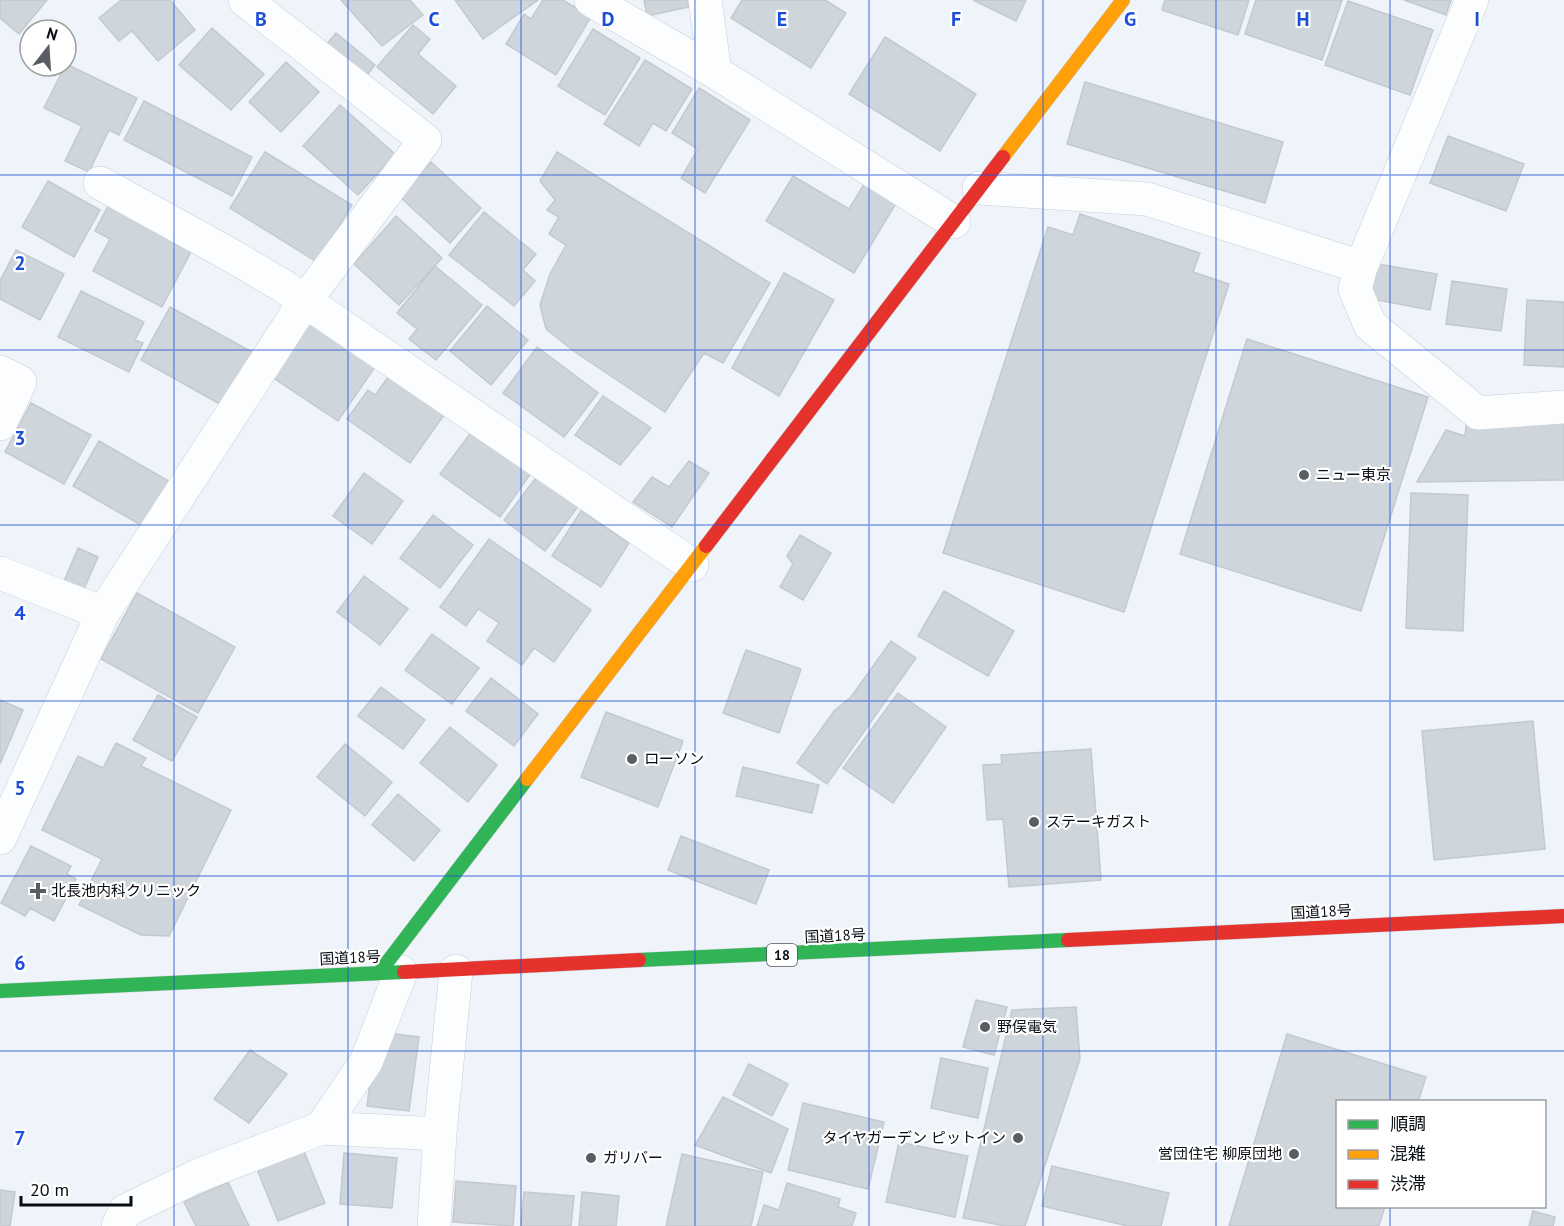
<svg xmlns="http://www.w3.org/2000/svg" width="1564" height="1226" viewBox="0 0 1564 1226" font-family="'PT Sans','Noto Sans JP',sans-serif">
<rect width="100%" height="100%" fill="#eef4fa"/>
<!-- building -->
<path fill="#cfd6db" stroke="#c3cacf" stroke-width="1.5" d="M0 0H47L19 34 0 18Z
M121 0H170L195 30 158 61 132 31 119 41 99 18Z
M341 0H410L423 15 382 46Z
M455 0H538L483 39Z
M543 0H563L591 17 556 75 506 44 524 14 531 19Z
M644 0H687L689 7 647 16Z
M742 0H825L846 13 811 68 731 18Z
M973 0H1026L1016 21Z
M1165 0H1249L1238 35 1162 10Z
M1256 0H1342L1322 60 1245 34Z
M1404 0H1451L1446 15Z
M1348 1 1433 30 1410 95 1325 65Z
M413 25 430 39 418 54 456 86 433 114 377 67Z
M212 28 264 74 231 110 179 65Z
M593 29 640 58 605 115 558 86Z
M336 33 375 65 359 85 320 52Z
M885 37 976 94 940 151 849 94Z
M645 60 692 89 666 131 653 123 639 146 604 124Z
M286 62 319 92 281 132 249 102Z
M66 64 137 98 119 135 109 130 89 172 65 161 82 126 44 108Z
M1085 82 1283 142 1265 203 1067 144Z
M699 88 750 120 705 193 681 178 698 149 672 133Z
M144 101 252 157 232 196 124 140Z
M340 105 395 154 358 195 303 146Z
M1448 136 1524 164 1506 211 1430 183Z
M265 152 352 205 317 262 230 208Z
M557 152 770 283 723 363 704 353 665 412 575 352 546 329 540 305 550 274 566 245 549 234 559 217 547 210 555 200 540 181Z
M431 162 481 208 450 243 400 197Z
M793 176 849 209 866 181 898 200 854 273 766 221Z
M48 181 100 210 74 257 22 227Z
M108 206 192 250 162 307 93 271 110 239 95 231Z
M484 212 536 254 523 270 535 281 514 306 449 255Z
M1080 214 1200 253 1193 272 1229 284 1124 612 943 553 1048 227 1073 235Z
M396 216 442 258 399 305 354 264Z
M16 250 64 274 40 320 0 299V281Z
M1372 263 1437 274 1430 310 1366 298Z
M435 266 482 305 436 360 409 339 417 329 397 313Z
M784 273 834 300 779 396 732 368Z
M1452 281 1507 289 1501 331 1446 324Z
M81 291 144 322 135 340 143 343 129 372 58 337Z
M1527 300 1564 302V367L1524 365Z
M487 306 528 340 491 385 450 351Z
M170 307 254 353 225 407 141 360Z
M309 323 375 367 338 421 272 377Z
M1247 339 1428 397 1361 611 1180 554Z
M537 347 598 393 564 437 503 393Z
M389 376 444 415 410 463 347 419 368 390 375 395Z
M603 396 651 428 620 465 575 435Z
M31 403 91 435 64 484 5 452Z
M1467 418 1564 420V480L1417 482 1446 430 1465 436Z
M475 427 534 469 500 517 440 474Z
M99 441 172 483 146 528 73 486Z
M689 461 709 473 672 527 633 502 652 477 669 487Z
M364 473 403 501 372 544 333 516Z
M538 475 579 505 545 551 504 520Z
M1411 493 1468 495 1463 631 1406 628Z
M581 511 629 543 601 587 552 556Z
M433 515 473 545 440 588 400 558Z
M800 535 831 553 803 600 780 587 793 564 787 556Z
M489 539 591 610 554 662 534 648 522 665 487 641 499 623 478 609 466 626 440 607Z
M78 548 98 557 84 589 64 581Z
M364 576 408 609 380 645 337 612Z
M944 591 1014 631 988 676 918 636Z
M137 593 235 647 198 713 101 659Z
M432 634 479 668 452 704 405 670Z
M891 641 916 658 827 784 797 763 834 711 851 697Z
M746 650 801 669 779 733 723 713Z
M491 678 538 714 514 746 466 711Z
M381 687 425 720 403 749 358 716Z
M898 693 946 727 893 803 843 768Z
M158 695 197 717 172 761 133 740Z
M0 700 23 710 0 764Z
M606 712 683 741 658 807 581 777Z
M1533 721 1545 849 1434 860 1422 731Z
M450 727 497 765 468 802 420 763Z
M116 743 146 758 141 766 231 810 169 936 141 935 79 905 102 859 42 830 78 756 103 768Z
M345 744 392 782 365 816 317 777Z
M1091 749 1101 880 1009 887 1003 819 987 820 983 765 1002 764 1001 755Z
M743 767 819 785 812 813 736 796Z
M398 794 440 830 414 861 372 825Z
M681 836 769 870 756 904 668 870Z
M31 846 71 866 67 874 76 879 54 921 30 908 25 916 1 903Z
M976 1000 1007 1007 994 1055 963 1047Z
M1076 1007 1080 1059 1025 1226H1005L963 1218 1012 1010Z
M387 1033 419 1037 409 1111 367 1106 373 1059Z
M1287 1034 1426 1077 1418 1102H1338V1206H1385L1379 1226H1229Z
M250 1050 287 1074 249 1123 214 1099Z
M941 1058 988 1068 978 1118 931 1108Z
M749 1064 788 1084 772 1116 733 1095Z
M723 1097 788 1129 771 1173 695 1145Z
M803 1103 884 1122 868 1189 788 1170Z
M899 1142 968 1156 955 1217 886 1202Z
M303 1149 325 1203 278 1221 256 1167Z
M344 1153 397 1158 392 1208 340 1204Z
M682 1154 763 1172 751 1226H666Z
M1052 1166 1169 1193 1161 1226H1128L1042 1206Z
M456 1181 516 1186 513 1226 453 1222Z
M228 1182 249 1226H196L184 1202Z
M787 1183 840 1199 838 1207 856 1213 852 1226H757L764 1205 779 1210Z
M0 1190 15 1192 10 1226H0Z
M524 1192 574 1196 571 1226H521Z
M582 1192 619 1196 616 1226H579Z
M1533 1211 1555 1217 1553 1226H1529Z"/>
<g fill="none" stroke-linecap="round" stroke-linejoin="round">
<defs>
<path id="street" d="M591 0 715 72
M705 0 715 72 954 222
M100 183 234 257 283 286 692 565
M979 188 1147 199 1361 267 1472 0
M1361 267 1355 289 1370 325 1478 413 1564 407
M0 372 20 382 0 424
M0 573 103 613
M0 838 103 613 305 301 425 140 245 0
M321 1128 440 1134
M118 1226 125 1211 197 1176 321 1128 366 1062 401 972
M434 1226 440 1134 456 971"/>
<path id="fast" d="M639 960 1068 940
M379 973 527 779
M0 991 404 972"/>
<path id="slow" d="M1003 157 1123 0
M527 779 706 546"/>
<path id="jam" d="M706 546 1003 157
M1068 940 1564 916
M404 972 639 960"/>
</defs>
<!-- street casing -->
<use href="#street" stroke="#c9cfd5" stroke-width="34"/>
<!-- fast casing -->
<use href="#fast" stroke="#c9cfd5" stroke-width="15"/>
<!-- slow casing -->
<use href="#slow" stroke="#c9cfd5" stroke-width="15"/>
<!-- jam casing -->
<use href="#jam" stroke="#c9cfd5" stroke-width="15"/>
<!-- street -->
<use href="#street" stroke="#fcfdfe" stroke-width="33"/>
<!-- fast -->
<use href="#fast" stroke="#30b455" stroke-width="14"/>
<!-- slow -->
<use href="#slow" stroke="#ff9f0a" stroke-width="14"/>
<!-- jam -->
<use href="#jam" stroke="#e5322d" stroke-width="14"/>
</g>
<!-- grid -->
<path fill="none" stroke="#1d4ed8" stroke-width="1.5" stroke-opacity="0.55" d="M174 0V1226M348 0V1226M521 0V1226M695 0V1226M869 0V1226M1043 0V1226M1216 0V1226M1390 0V1102M0 175H1564M0 350H1564M0 525H1564M0 701H1564M0 876H1564M0 1051H1564M1390 1206V1226"/>
<!-- markers -->
<g fill="#595e64" stroke="#fff" stroke-width="2">
<circle cx="1304" cy="475" r="6"/>
<circle cx="632" cy="759" r="6"/>
<circle cx="1034" cy="822" r="6"/>
<path d="M35 882h6v6h6v6h-6v6h-6v-6h-6v-6h6z"/>
<circle cx="985" cy="1027" r="6"/>
<circle cx="1018" cy="1138" r="6"/>
<circle cx="1294" cy="1154" r="6"/>
<circle cx="591" cy="1158" r="6"/>
</g>
<g text-anchor="middle" stroke-width="4.5" stroke-linejoin="round" paint-order="stroke">
<!-- shield labels -->
<rect fill="#fff" stroke="#53565a" stroke-width="1.5" x="767" y="944" width="30" height="22" rx="4.5"/>
<g font-size="14" font-weight="bold" fill="#090e13">
<text x="782" y="960">18</text>
</g>
<!-- poi labels -->
<g font-size="15" fill="#090e13" stroke="#fff" text-anchor="start">
<text x="1316" y="480">ニュー東京</text>
<text x="644" y="764">ローソン</text>
<text x="1046" y="827">ステーキガスト</text>
<text x="51" y="896">北長池内科クリニック</text>
<text x="997" y="1032">野俣電気</text>
<text x="1006" y="1143" text-anchor="end">タイヤガーデン ピットイン</text>
<text x="1282" y="1159" text-anchor="end">営団住宅 柳原団地</text>
<text x="603" y="1163">ガリバー</text>
</g>
<!-- street labels -->
<g font-size="15" fill="#090e13" stroke="#fff">
<text transform="translate(1321 912) rotate(-3)" y="5">国道18号</text>
<text transform="translate(835 936) rotate(-3)" y="5">国道18号</text>
<text transform="translate(350 958) rotate(-3)" y="5">国道18号</text>
</g>
</g>
<g font-size="20" text-anchor="middle" font-weight="bold" fill="#1d4ed8" stroke="#fff" stroke-width="4.5" stroke-linejoin="round" paint-order="stroke">
<text x="261" y="26">B</text>
<text x="434" y="26">C</text>
<text x="608" y="26">D</text>
<text x="782" y="26">E</text>
<text x="956" y="26">F</text>
<text x="1130" y="26">G</text>
<text x="1303" y="26">H</text>
<text x="1477" y="26">I</text>
<text x="20" y="270">2</text>
<text x="20" y="445">3</text>
<text x="20" y="620">4</text>
<text x="20" y="795">5</text>
<text x="20" y="970">6</text>
<text x="20" y="1145">7</text>
</g>
<!-- legend -->
<rect x="1336" y="1100" width="210" height="108" fill="#ffffff" stroke="#9d9fa1" stroke-width="1.5"/>
<rect x="1348" y="1120" width="30" height="9" fill="#30b455" stroke="#9d9fa1" stroke-width="1.5"/>
<text x="1390" y="1130" font-size="18" fill="#090e13">順調</text>
<rect x="1348" y="1150" width="30" height="9" fill="#ff9f0a" stroke="#9d9fa1" stroke-width="1.5"/>
<text x="1390" y="1160" font-size="18" fill="#090e13">混雑</text>
<rect x="1348" y="1180" width="30" height="9" fill="#e5322d" stroke="#9d9fa1" stroke-width="1.5"/>
<text x="1390" y="1190" font-size="18" fill="#090e13">渋滞</text>
<!-- north arrow -->
<g transform="translate(48 48) rotate(17)"><circle r="28" fill="#ffffff" stroke="#9d9fa1" stroke-width="1.5"/>
<path d="M0-4.5L10 22L0 15L-10 22Z" fill="#595e64"/>
<text y="-9" font-size="16" font-weight="bold" text-anchor="middle" fill="#090e13">N</text>
</g>
<!-- scale -->
<path d="M21 1196v9h110v-9" fill="none" stroke="#090e13" stroke-width="3"/>
<text x="30" y="1196" font-size="18" fill="#090e13" stroke="#ffffff" stroke-width="4.5" paint-order="stroke">20 m</text>
</svg>
